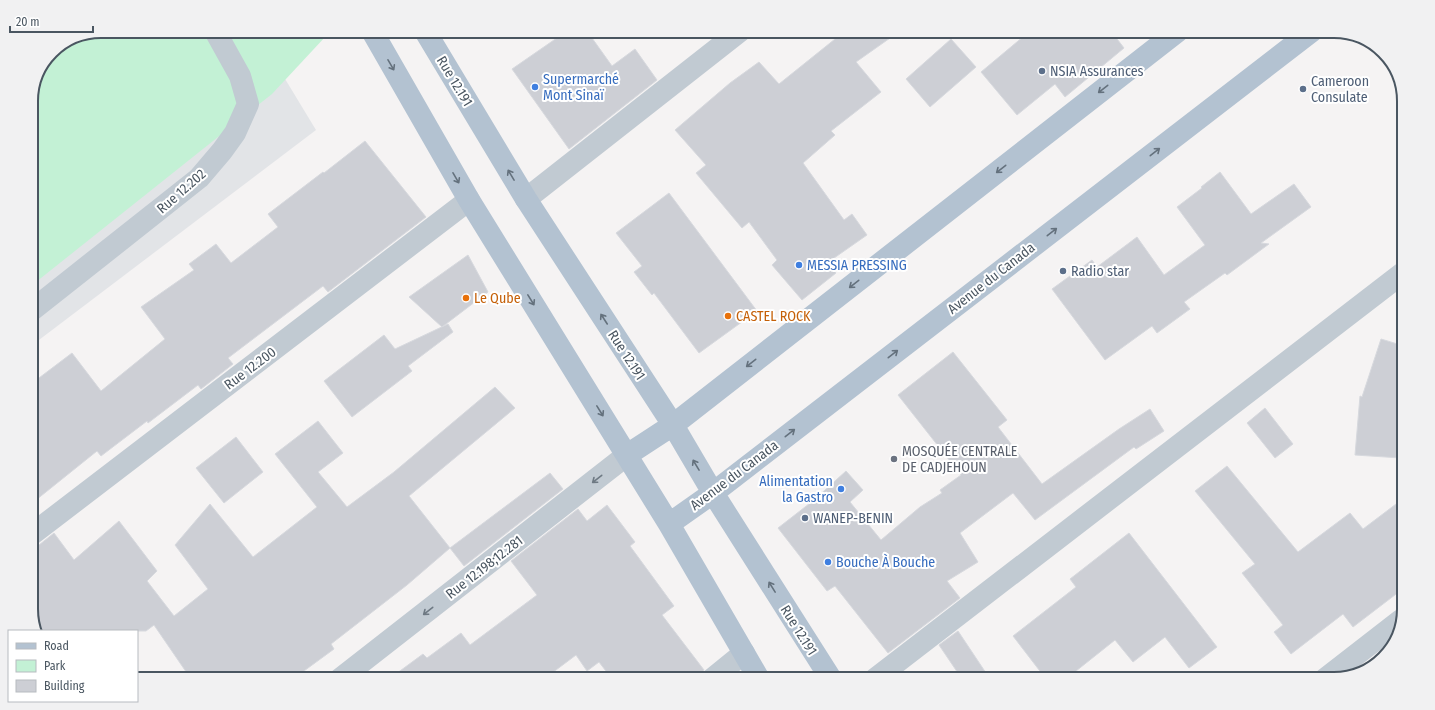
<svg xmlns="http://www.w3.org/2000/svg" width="1435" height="710" viewBox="0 0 1435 710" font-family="'Fira Sans Condensed',sans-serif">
<rect width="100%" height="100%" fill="#f5f3f3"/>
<!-- airport -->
<path fill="#e2e4e7" d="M101 31H256L316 130 31 346V97L52 51 75 36Z"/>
<!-- green -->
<path fill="#c3f1d5" d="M101 31H323L326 36 272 94 31 286V97L52 51 75 36Z"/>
<!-- building -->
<path fill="#cdcfd5" stroke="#d7d9de" d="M567 31H587L612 66 635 49 657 80 569 149 512 69Z
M845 31H900L856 62 881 92 831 131 835 135 803 163 844 220 852 214 867 235 827 263 836 273 802 300 772 265 777 260 749 222 742 228 696 173 706 165 675 130 730 83 759 62 779 84Z
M1030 31H1111L1124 48 1065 97 1055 84 1017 115 981 72Z
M951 39 976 67 930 107 906 79Z
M365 141 426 217 328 292 323 286 228 358 233 364 201 389 198 385 148 423 147 421 101 456 97 451 31 504V384L72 353 101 391 165 339 141 307 194 270 189 264 216 244 231 263 278 227 268 214 323 172 324 173Z
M1220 172 1251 214 1294 184 1311 207 1261 243 1269 244 1227 275 1225 273 1184 302 1190 309 1157 333 1152 326 1105 360 1052 289 1092 260 1097 267 1137 237 1164 275 1205 245 1177 207 1202 188 1201 187Z
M669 193 757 311 699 353 654 293 652 295 634 272 642 266 616 233Z
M468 255 488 292 442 327 409 297Z
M448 324 453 332 408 366 412 371 352 417 324 381 384 335 395 349Z
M1381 339 1404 346V415L1401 458 1355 455 1360 396 1362 397Z
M953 352 1007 420 998 427 1042 484 1119 429 1150 409 1164 431 1136 449 1134 447 1035 520 1013 493 960 533 978 562 947 581 960 598 888 653 835 586 827 591 778 528 814 500 846 471 863 490 850 502 881 540 920 507 942 493 940 490 961 475 898 395Z
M495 387 515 408 409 496 450 548 407 585 331 644 334 649 293 679H191L154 625 146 631H37L31 613V547L39 545 54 533 74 560 119 521 157 571 147 581 174 616 208 589 175 545 210 504 253 557 317 507 275 454 318 421 343 453 318 472 347 507 394 472Z
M1265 408 1293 444 1275 458 1247 423Z
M236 437 263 472 224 503 196 468Z
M1227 466 1298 552 1350 513 1363 529 1404 498V588L1353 627 1343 614 1291 654 1274 632 1283 625 1242 573 1255 564 1195 491Z
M550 473 563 489 464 566 450 548Z
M607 505 635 542 630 546 674 606 662 615 704 670 701 674 700 679H612L599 662 587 671 576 655 544 679H389L423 654 427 658 461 633 470 645 537 595 511 561 578 509 587 521Z
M1129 533 1217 647 1189 668 1165 637 1133 662 1115 640 1066 679H1046L1013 636 1076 587 1070 579Z
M958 631 990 679H962L939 645Z"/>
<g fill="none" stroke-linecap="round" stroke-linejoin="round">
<!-- minor -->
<path stroke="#c1cad2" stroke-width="22" d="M526 199 740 31
M31 311 199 178 222 151 235 133 248 104 240 76 215 31
M31 535 469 200
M340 679 627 455
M712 679 744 653
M875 679 1404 272
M1325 679 1401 620"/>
<!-- major -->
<path stroke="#b3c2d1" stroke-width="22" d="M372 31 469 200 669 524 759 679
M425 31 526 199 673 425 713 493 831 679
M627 455 673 425 1178 31
M669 524 713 493 1312 31"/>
</g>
<!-- one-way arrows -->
<defs><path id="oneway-shaft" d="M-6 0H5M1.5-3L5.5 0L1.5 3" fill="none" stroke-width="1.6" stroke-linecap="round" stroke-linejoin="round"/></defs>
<g stroke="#64717d">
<use href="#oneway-shaft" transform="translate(391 65) rotate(60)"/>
<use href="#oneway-shaft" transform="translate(1103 89) rotate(142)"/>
<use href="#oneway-shaft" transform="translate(1155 152) rotate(-38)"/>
<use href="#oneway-shaft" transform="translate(1001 169) rotate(142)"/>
<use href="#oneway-shaft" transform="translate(511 175) rotate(-121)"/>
<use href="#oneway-shaft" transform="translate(456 178) rotate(60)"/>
<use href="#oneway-shaft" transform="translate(1052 232) rotate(-38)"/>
<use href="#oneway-shaft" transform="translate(854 284) rotate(142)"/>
<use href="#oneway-shaft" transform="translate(531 300) rotate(58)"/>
<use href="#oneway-shaft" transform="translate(604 319) rotate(-123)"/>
<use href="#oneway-shaft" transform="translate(893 354) rotate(-38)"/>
<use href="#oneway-shaft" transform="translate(751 363) rotate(142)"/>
<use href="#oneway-shaft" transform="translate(600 411) rotate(58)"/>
<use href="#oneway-shaft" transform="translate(790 433) rotate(-38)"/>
<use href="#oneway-shaft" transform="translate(696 465) rotate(-121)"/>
<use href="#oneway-shaft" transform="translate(772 587) rotate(-122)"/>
</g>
<g stroke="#6e7983">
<use href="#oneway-shaft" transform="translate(597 479) rotate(142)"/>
<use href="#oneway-shaft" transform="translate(428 611) rotate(142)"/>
</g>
<!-- markers -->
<g fill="#5c6f8a" stroke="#fff" stroke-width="1.5">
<circle cx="1042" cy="71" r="4"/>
<circle cx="1303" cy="89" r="4"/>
<circle cx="1063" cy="271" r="4"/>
<circle cx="805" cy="518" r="4"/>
</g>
<g fill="#3f7fe0" stroke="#fff" stroke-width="1.5">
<circle cx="535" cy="87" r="4"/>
<circle cx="799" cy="265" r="4"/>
<circle cx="841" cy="489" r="4"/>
<circle cx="828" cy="562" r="4"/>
</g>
<g fill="#e8710a" stroke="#fff" stroke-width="1.5">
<circle cx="466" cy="298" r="4"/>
<circle cx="728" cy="316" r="4"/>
</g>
<circle fill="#6b7280" stroke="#fff" stroke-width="1.5" cx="894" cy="459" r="4"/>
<g text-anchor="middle" stroke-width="4" stroke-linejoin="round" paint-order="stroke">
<!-- service labels -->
<g font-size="14" fill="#4e5e75" stroke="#fff" text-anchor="start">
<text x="1050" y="76">NSIA Assurances</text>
<text x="1311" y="86">Cameroon<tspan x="1311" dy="16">Consulate</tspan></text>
<text x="1071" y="276">Radio star</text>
<text x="813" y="523">WANEP-BENIN</text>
</g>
<!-- shop labels -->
<g font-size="14" fill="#366cbe" stroke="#fff" text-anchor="start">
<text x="543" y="84">Supermarché<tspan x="543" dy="16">Mont Sinaï</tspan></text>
<text x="807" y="270">MESSIA PRESSING</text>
<text x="833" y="486" text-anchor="end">Alimentation<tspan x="833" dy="16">la Gastro</tspan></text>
<text x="836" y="567">Bouche À Bouche</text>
</g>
<!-- street labels -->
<g font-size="14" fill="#4a5661" stroke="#fff">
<text transform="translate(455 81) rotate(59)" y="5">Rue 12.191</text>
<text transform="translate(181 191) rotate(-41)" y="5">Rue 12.202</text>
<text transform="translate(991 278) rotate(-38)" y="5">Avenue du Canada</text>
<text transform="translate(627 355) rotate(57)" y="5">Rue 12.191</text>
<text transform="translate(250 368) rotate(-37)" y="5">Rue 12.200</text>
<text transform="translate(734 475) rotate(-37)" y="5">Avenue du Canada</text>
<text transform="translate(484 567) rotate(-38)" y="5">Rue 12.198;12.281</text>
<text transform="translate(799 630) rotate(58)" y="5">Rue 12.191</text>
</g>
<!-- food labels -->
<g font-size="14" fill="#c56008" stroke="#fff" text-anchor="start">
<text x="474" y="303">Le Qube</text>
<text x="736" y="321">CASTEL ROCK</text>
</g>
<!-- worship labels -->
<g font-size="14" fill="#5b616d" stroke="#fff" text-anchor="start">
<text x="902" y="456">MOSQUÉE CENTRALE<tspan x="902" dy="16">DE CADJEHOUN</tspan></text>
</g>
</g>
<!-- crop -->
<path d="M0 0H1435V710H0ZM101 38H1334A63 63 0 0 1 1397 101V609A63 63 0 0 1 1334 672H101A63 63 0 0 1 38 609V101A63 63 0 0 1 101 38Z" fill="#f1f1f2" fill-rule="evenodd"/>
<path fill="none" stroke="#4a5661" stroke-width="2" d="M101 38H1334A63 63 0 0 1 1397 101V609A63 63 0 0 1 1334 672H101A63 63 0 0 1 38 609V101A63 63 0 0 1 101 38Z"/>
<!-- legend -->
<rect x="8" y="630" width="130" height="72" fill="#ffffff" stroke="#b7bbc0"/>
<rect x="16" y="643" width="20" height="6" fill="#b3c2d1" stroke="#b7bbc0"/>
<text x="44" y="650" font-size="12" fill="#4a5661">Road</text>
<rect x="16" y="660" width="20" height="12" fill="#c3f1d5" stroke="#b7bbc0"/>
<text x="44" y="670" font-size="12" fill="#4a5661">Park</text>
<rect x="16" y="680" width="20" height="12" fill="#cdcfd5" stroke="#b7bbc0"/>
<text x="44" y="690" font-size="12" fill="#4a5661">Building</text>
<!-- scale -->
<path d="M10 26v6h83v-6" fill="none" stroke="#4a5661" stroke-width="2"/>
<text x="16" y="26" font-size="12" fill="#4a5661" stroke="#ffffff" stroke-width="3" paint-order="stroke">20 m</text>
</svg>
